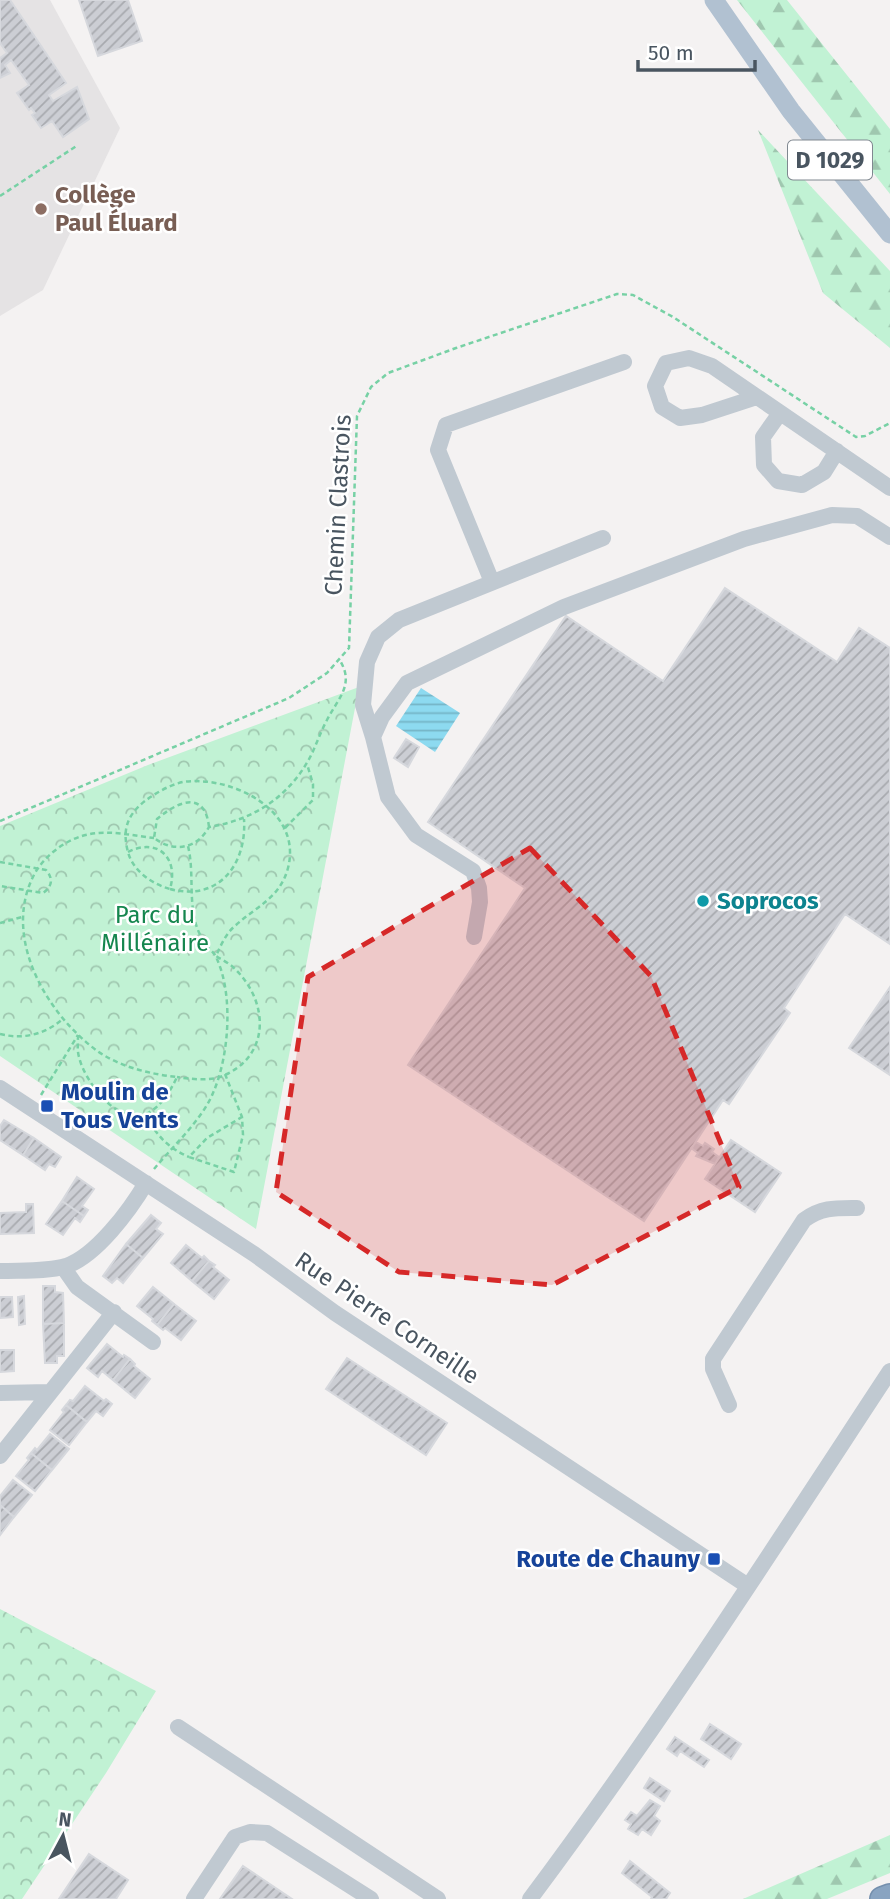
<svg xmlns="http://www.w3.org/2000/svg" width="890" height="1899" viewBox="0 0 890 1899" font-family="'Fira Sans',sans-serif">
<defs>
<pattern id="forest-firs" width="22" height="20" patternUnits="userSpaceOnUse" patternTransform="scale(1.75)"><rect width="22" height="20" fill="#c1f2d4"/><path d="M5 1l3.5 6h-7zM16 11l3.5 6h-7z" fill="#9fc7af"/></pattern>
<pattern id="park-crowns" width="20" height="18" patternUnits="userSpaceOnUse" patternTransform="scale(1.75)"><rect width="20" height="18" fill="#c1f2d4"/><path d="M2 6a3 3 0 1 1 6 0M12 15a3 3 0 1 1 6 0" fill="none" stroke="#9fc7af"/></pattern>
<pattern id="water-rules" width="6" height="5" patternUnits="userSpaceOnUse" patternTransform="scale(1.75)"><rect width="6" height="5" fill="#8ddaf0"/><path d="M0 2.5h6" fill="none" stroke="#75b4c6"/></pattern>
<pattern id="building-hatch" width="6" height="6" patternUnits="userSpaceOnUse" patternTransform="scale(1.75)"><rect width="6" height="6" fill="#ccced4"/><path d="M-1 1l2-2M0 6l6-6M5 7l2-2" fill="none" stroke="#a8aaaf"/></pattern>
</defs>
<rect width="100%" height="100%" fill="#f4f2f2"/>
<!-- education -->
<path fill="#e5e3e4" d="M0 0H50L120 128 43 290 0 316Z"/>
<!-- forest -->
<path fill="url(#forest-firs)" d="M737 0H787L890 129V194Z
M758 130 890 271V348L823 293Z
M890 1835V1873L827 1899H743Z"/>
<!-- park -->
<path fill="url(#park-crowns)" d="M359 687 256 1229 0 1056V826L148 765Z
M0 1609 156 1691 106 1773 22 1899H0Z"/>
<!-- water -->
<path fill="url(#water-rules)" d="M421 688 460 713 435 752 396 726Z"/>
<!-- building -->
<path fill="url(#building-hatch)" stroke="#d6d8dd" stroke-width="2" d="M0 0H10L66 83 49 95 53 101 77 87 89 119 63 137 52 121 41 128 32 115 35 113 31 108 29 110 17 93 29 85 11 60 5 65 10 73 0 78V58L7 53 0 43Z
M79 0H128L142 41 98 56Z
M725 588 837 662 859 628 890 648V944L845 914 784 1008 790 1013 729 1104 723 1100 644 1221 408 1065 525 888 428 822 566 616 663 681Z
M406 739 419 747 408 767 394 758Z
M890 987V1075L849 1048Z
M4 1120 34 1138 23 1155 0 1140V1126Z
M34 1138 61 1157 55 1167 49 1164 45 1170 23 1155Z
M731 1140 781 1173 755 1212 705 1179Z
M696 1142 703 1146 705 1143 714 1149 712 1152 719 1157 715 1164 696 1156 698 1153 691 1148Z
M77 1177 94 1189 82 1206 88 1210 84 1216 62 1201Z
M62 1201 84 1216 80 1222 75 1218 63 1235 46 1224Z
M26 1204H33L34 1233 0 1234V1213L26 1212Z
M151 1215 161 1223 156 1229 163 1234 143 1258 126 1244Z
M126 1244 143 1258 123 1283 117 1278 112 1283 103 1276Z
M186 1245 202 1258 204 1256 209 1261 192 1281 171 1263Z
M209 1261 215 1265 213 1267 229 1280 214 1299 192 1281Z
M43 1286H55V1292L63 1293 64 1323 43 1324Z
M153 1287 174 1304 157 1325 152 1321 153 1319 137 1306Z
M24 1296 25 1324 19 1325 18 1297Z
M0 1297H12L13 1317 0 1318Z
M174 1304 196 1321 181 1340 165 1328 163 1330 157 1325Z
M64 1323V1356H57V1363H45L43 1324Z
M107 1344 123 1357 124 1355 130 1359 113 1380 102 1371 98 1377 87 1368Z
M0 1350H14V1371L0 1372Z
M347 1358 447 1423 426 1455 326 1389Z
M130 1359 135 1364 134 1366 150 1379 135 1398 113 1380Z
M85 1386 104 1401 106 1399 112 1404 103 1416 96 1411 87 1422 66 1405 70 1400 73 1401Z
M66 1405 87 1422 69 1445 50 1430 64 1412 62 1410Z
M50 1434 69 1449 52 1470 31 1453 35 1448 37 1450Z
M31 1453 52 1470 35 1491 16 1476 29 1460 27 1458Z
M13 1480 32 1495 14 1517 0 1505V1496Z
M0 1505 14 1517 0 1535Z
M710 1724 741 1744 731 1759 701 1739Z
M675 1737 709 1760 704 1767 680 1751 677 1756 667 1749Z
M650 1778 670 1791 664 1801 644 1788Z
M650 1800 660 1806 654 1816 660 1821 651 1835 642 1829 638 1835 628 1829 631 1824 625 1820 631 1812 637 1816Z
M89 1854 128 1880 116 1899H59Z
M630 1861 670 1893 666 1899H651L652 1897 622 1873Z
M243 1866 292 1899H220Z"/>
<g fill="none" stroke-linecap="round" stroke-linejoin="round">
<defs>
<path id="highway" d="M882 1899 890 1896"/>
</defs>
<!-- highway casing -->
<use href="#highway" stroke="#748fad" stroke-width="26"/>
<!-- path -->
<path stroke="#77d1a5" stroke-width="2.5" stroke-dasharray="5 3.5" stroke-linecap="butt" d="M0 196 78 145
M0 821 289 698 327 673 349 648 357 416 371 387 388 373 456 348 617 294 633 295 673 317 856 437 865 436 890 423
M209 827C205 790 178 801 157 819L154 838C174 853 197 849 209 827 252 820 286 799 308 761 315 749 319 735 326 722 337 699 356 685 339 659
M285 828 313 800V784L307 764
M128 852C158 837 179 858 170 889 152 884 133 871 128 852 122 830 127 815 145 801 156 793 169 785 183 782 231 775 303 810 288 868 280 898 257 906 236 925 226 933 221 945 216 956 222 960 229 963 234 968 270 1002 271 1058 220 1077 207 1081 190 1079 177 1077
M0 862 46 870C53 878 53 886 43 893L0 886
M170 889C219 902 247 864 244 819
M0 923 22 917
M0 1034C24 1040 46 1034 64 1018
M78 1035C78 1042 77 1051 79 1057 82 1070 91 1084 100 1095 133 1132 159 1116 177 1077 150 1074 119 1067 96 1050 45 1012 1 935 35 873 46 854 68 838 90 834 111 830 134 836 154 838
M225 1074 242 1117 243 1135 234 1172 189 1157 207 1138 242 1117
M41 1095 78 1035
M146 1115C156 1135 168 1148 189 1157
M154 1169C172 1147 202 1120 213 1093 229 1057 234 994 216 957 214 952 209 949 206 945 201 938 197 929 195 921 189 896 194 871 188 846"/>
<!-- minor -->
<path stroke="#c0c9d1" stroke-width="16" d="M757 397 702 415 680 418 662 407 655 386 666 363 689 358 712 366 890 488
M780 413 763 437 764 465 778 481 802 485 824 472 837 451
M492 582 438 450 446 425 624 362
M373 737 363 705 367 662 378 637 399 620 603 538
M474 937 480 902 479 888 473 871 416 835 388 797 373 737 382 717 407 683 564 607 744 539 832 515 857 516 890 537
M0 1088 254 1254 335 1313 748 1586
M63 1267 77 1287 153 1342
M0 1271C21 1270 46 1272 66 1266 96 1256 130 1210 146 1183
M0 1393 49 1392
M729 1405 713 1369V1359L804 1220C822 1207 836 1208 857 1208
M0 1456 114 1312
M178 1727 438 1899
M194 1899 235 1837 250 1832 267 1833 371 1899
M530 1899C658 1728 773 1549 890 1371"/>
<!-- major -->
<path stroke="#b1c1d1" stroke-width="19" d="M714 0 791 111 890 234"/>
<!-- highway -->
<use href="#highway" stroke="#89a4c1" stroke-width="23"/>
</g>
<!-- marked area -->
<path fill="#d62828" fill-opacity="0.2" stroke="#d62828" stroke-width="5" stroke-dasharray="14 9" stroke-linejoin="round" d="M530 848 651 976 739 1187 552 1285 399 1272 276 1192 308 977Z"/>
<!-- markers -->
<circle fill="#8d6e63" stroke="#fff" stroke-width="2.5" cx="41" cy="209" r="7"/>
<circle fill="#0f9aa8" stroke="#fff" stroke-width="2.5" cx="703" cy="901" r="7"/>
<g fill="#1a4fb4" stroke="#fff" stroke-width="2.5">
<rect x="40" y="1099" width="14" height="14" rx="3.5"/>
<rect x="707" y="1552" width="14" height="14" rx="3.5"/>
</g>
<g text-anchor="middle" stroke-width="5" stroke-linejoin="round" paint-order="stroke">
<!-- shield labels -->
<rect fill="#fff" stroke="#808890" stroke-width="2" x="788" y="140.5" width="84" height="39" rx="5"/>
<g font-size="23" font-weight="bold" fill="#495560">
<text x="830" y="168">D 1029</text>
</g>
<!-- education labels -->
<g font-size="24" font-weight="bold" fill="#785e54" stroke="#fff" text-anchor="start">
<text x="55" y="203">Collège<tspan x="55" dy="28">Paul Éluard</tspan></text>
</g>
<!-- street labels -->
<g font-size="24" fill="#495560" stroke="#fff">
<text transform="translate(338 505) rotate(-87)" y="8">Chemin Clastrois</text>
<text transform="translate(387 1318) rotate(34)" y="8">Rue Pierre Corneille</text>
</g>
<!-- culture labels -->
<g font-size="24" font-weight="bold" fill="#0d838f" stroke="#fff" text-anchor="start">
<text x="717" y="909">Soprocos</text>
</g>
<!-- park labels -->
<g font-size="24" fill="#15864e" stroke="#fff">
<text x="155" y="923">Parc du<tspan x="155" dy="28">Millénaire</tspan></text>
</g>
<!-- transit labels -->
<g font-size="24" font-weight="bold" fill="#164399" stroke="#fff" text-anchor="start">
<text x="61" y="1100">Moulin de<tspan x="61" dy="28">Tous Vents</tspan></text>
<text x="700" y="1567" text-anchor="end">Route de Chauny</text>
</g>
</g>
<!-- north arrow -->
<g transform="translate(63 1836) rotate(7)" stroke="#ffffff" stroke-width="5" paint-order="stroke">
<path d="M0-5L12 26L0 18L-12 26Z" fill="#495560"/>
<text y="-10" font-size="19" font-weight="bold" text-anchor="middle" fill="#495560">N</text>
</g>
<!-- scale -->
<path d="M638 60v10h117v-10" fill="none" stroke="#495560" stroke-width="3.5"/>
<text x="648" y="60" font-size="21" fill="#495560" stroke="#ffffff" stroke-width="5" paint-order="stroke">50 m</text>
</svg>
